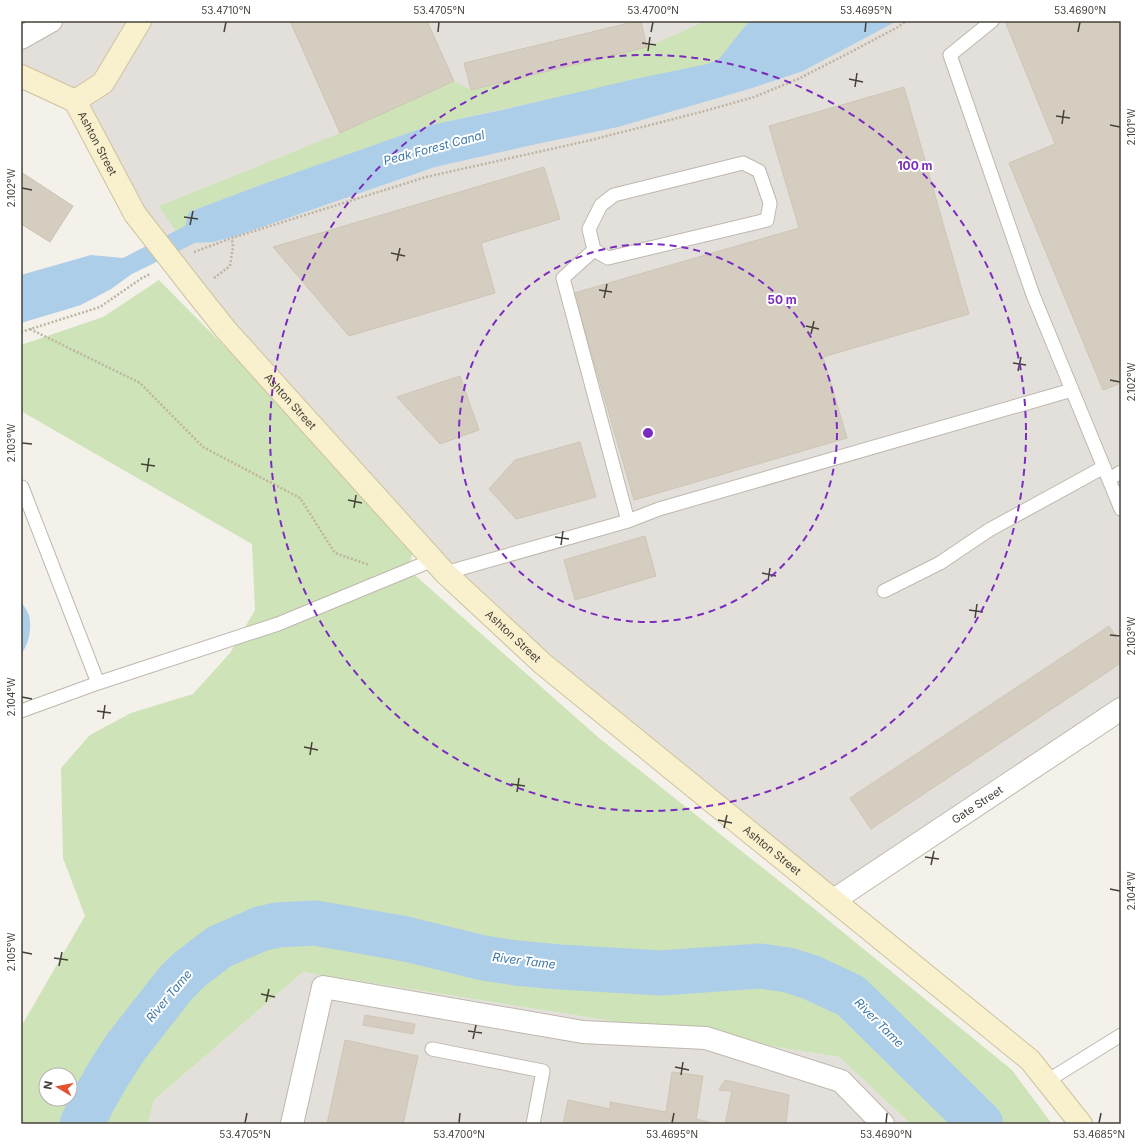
<svg xmlns="http://www.w3.org/2000/svg" width="1142" height="1145" viewBox="0 0 1142 1145" font-family="Inter,sans-serif">
<rect width="100%" height="100%" fill="#f3f1ea"/>
<!-- industrial -->
<path fill="#e3e0db" d="M21 21H1121V709L834 900 445 573 135 214 75 101 21 76Z
M303 972 839 1057 911 1124H148L154 1100Z"/>
<!-- green -->
<path fill="#cee3b7" fill-rule="evenodd" d="M706 21H749L719 59 707 64 431 125 266 183 189 212 185 226 176 231 159 206 340 133 454 81 471 90 647 47Z
M159 280 415 539 409 570 599 738 817 911 1012 1070 1052 1124H911L839 1057 303 972 154 1100 148 1124H21V1027L85 916 63 858 61 768 90 735 131 713 193 694 230 653 255 610 252 544 21 411V345L103 317ZM46 1075H70V1099H46Z"/>
<!-- water -->
<path fill="#adcee9" d="M749 21H897L803 71 749 89 618 127 532 145 435 167 236 236 213 242 195 243 132 274 111 289 81 305 21 323V275L91 255 123 258 185 226 189 212 266 183 431 125 506 109 635 79 707 64 719 59Z
M21 601C23 605 27 610 29 615 32 628 29 644 21 654Z"/>
<g fill="none" stroke-linecap="round" stroke-linejoin="round">
<!-- river -->
<path stroke="#adcee9" stroke-width="45" d="M82 1124 94 1099 109 1073 125 1048 175 984 189 970 219 947 260 929 277 925 315 923 406 939 483 958 516 963 560 967 661 973 760 966 788 970 810 977 851 996 981 1124"/>
</g>
<!-- building -->
<path fill="#d4cdc0" stroke="#cec5b4" d="M290 21H427L454 81 340 133Z
M637 21H641L647 47 471 90 464 63Z
M1005 21H1121V383L1103 390 1009 163 1055 144Z
M904 87 969 314 823 357 847 438 634 500 574 293 799 228 769 126Z
M544 167 560 219 481 243 495 293 349 336 273 247Z
M21 172 73 206 50 242 21 224Z
M460 376 479 430 440 444 397 397Z
M580 442 596 497 516 519 489 489 515 460Z
M645 536 656 576 575 600 564 560Z
M1109 626 1121 644V663L871 829 850 798Z
M365 1015 415 1024 413 1034 363 1025Z
M345 1040 418 1056 403 1124H327Z
M672 1072 703 1076 696 1119 717 1124H563L568 1100 610 1109V1102L666 1112Z
M725 1080 789 1095 786 1124H725L732 1091 719 1090Z"/>
<g fill="none" stroke-linecap="round" stroke-linejoin="round">
<defs>
<path id="lane" d="M992 21 950 55 1033 295 1121 509
M594 250 589 229 601 205 614 195 743 163 759 171 770 203 767 220 608 258 594 250 563 278 628 521
M1109 479 1121 472
M22 487 98 683
M445 573 628 521 659 509 1072 390
M884 591 940 563 989 530 1104 467
M21 711 98 683 278 624 433 560
M432 1049 543 1071 533 1124
M1047 1081 1121 1035"/>
<g id="street">
<path d="M21 38 51 21"/>
<path id="s1" d="M834 900 1121 709"/>
<path d="M292 1124 323 987 583 1032 706 1038 841 1081 883 1124"/>
</g>
<g id="secondary">
<path d="M21 76 75 101"/>
<path id="s2" d="M75 101 135 214"/>
<path d="M75 101 103 83 140 21"/>
<path id="s3" d="M195 291 226 330 445 573 543 664 1030 1060 1081 1124"/>
</g>
</defs>
<!-- lane casing -->
<use href="#lane" stroke="#beb8ad" stroke-width="15"/>
<!-- street casing -->
<use href="#street" stroke="#beb8ad" stroke-width="24"/>
<!-- secondary casing -->
<use href="#secondary" stroke="#cec39e" stroke-width="24"/>
<!-- path -->
<path stroke="#beb4a0" stroke-width="2.5" stroke-dasharray="2 2" stroke-linecap="butt" d="M194 252 232 238 426 177 587 141 701 112 754 97 798 79 847 54 898 27 906 21
M214 278 230 266 233 247 232 238
M30 329 140 383 203 447 300 498 335 553 369 565
M21 332 100 307 142 278 150 274"/>
<!-- lane -->
<use href="#lane" stroke="#fff" stroke-width="13"/>
<!-- street -->
<use href="#street" stroke="#fff" stroke-width="22"/>
<!-- secondary -->
<use href="#secondary" stroke="#f9f0ce" stroke-width="22"/>
<defs>
<path id="secondary-bridge" d="M135 214 195 291"/>
</defs>
<!-- secondary-bridge casing -->
<use href="#secondary-bridge" stroke="#cec39e" stroke-width="24" stroke-linecap="butt"/>
<!-- secondary-bridge -->
<use href="#secondary-bridge" stroke="#f9f0ce" stroke-width="22"/>
</g>
<!-- ticks -->
<path fill="none" stroke="#464139" stroke-width="1.5" d="M224 32 226 22M438 32 439 22M651 32 653 22M865 32 866 22M1078 32 1080 22M642 43 656 45M648 51 650 37M849 79 863 82M855 87 857 73M1056 116 1070 118M1062 124 1064 110M1110 125 1120 127M22 188 32 190M184 217 198 219M190 225 193 211M391 253 405 256M397 261 400 248M599 290 612 292M604 298 607 284M806 326 819 329M811 334 814 321M1013 363 1026 365M1018 371 1021 357M1110 380 1120 382M22 443 32 444M141 464 155 466M147 472 149 458M348 500 362 503M354 508 356 495M555 537 569 539M561 545 563 531M762 573 776 576M768 581 770 568M969 610 983 612M975 618 977 604M1110 635 1120 636M22 697 32 699M97 711 111 713M103 719 105 705M304 747 318 750M310 755 312 742M511 784 525 786M517 792 519 778M718 820 732 823M724 828 727 815M925 857 939 859M931 865 934 851M1110 889 1120 891M22 952 32 954M54 958 68 960M59 966 62 952M261 994 275 997M266 1002 269 989M468 1031 482 1033M473 1039 476 1025M675 1067 689 1070M681 1075 683 1062M245 1123 247 1113M459 1123 460 1113M672 1123 674 1113M886 1123 887 1113M1099 1123 1101 1113"/>
<!-- distance rings -->
<g fill="none" stroke="#7b2cbf" stroke-width="2" stroke-dasharray="7 5">
<circle cx="648" cy="433" r="189"/>
<circle cx="648" cy="433" r="378"/>
</g>
<g text-anchor="middle" stroke-width="4" stroke-linejoin="round" paint-order="stroke">
<!-- street labels -->
<g font-size="11" fill="#464139" stroke="#fff">
<text dy="4" stroke="none"><textPath href="#s2" startOffset="48">Ashton Street</textPath></text>
<text dy="4" stroke="none"><textPath href="#s3" startOffset="146">Ashton Street</textPath></text>
<text dy="4" stroke="none"><textPath href="#s3" startOffset="470">Ashton Street</textPath></text>
<text dy="4" stroke="none"><textPath href="#s1" startOffset="172">Gate Street</textPath></text>
<text dy="4" stroke="none"><textPath href="#s3" startOffset="806">Ashton Street</textPath></text>
</g>
<!-- water labels -->
<g font-size="12" font-style="italic" fill="#3c77a7" stroke="#fff">
<text transform="translate(434 148) rotate(-15)" y="4">Peak Forest Canal</text>
<text transform="translate(524 961) rotate(7)" y="4">River Tame</text>
<text transform="translate(169 996) rotate(-50)" y="4">River Tame</text>
<text transform="translate(879 1023) rotate(45)" y="4">River Tame</text>
</g>
</g>
<circle cx="648" cy="433" r="6" fill="#7b2cbf" stroke="#fff" stroke-width="2"/>
<g font-size="12" text-anchor="middle" font-weight="bold" fill="#7b2cbf" stroke="#fff" stroke-width="4" stroke-linejoin="round" paint-order="stroke">
<text x="915" y="170">100 m</text>
<text x="782" y="304">50 m</text>
</g>
<!-- border -->
<rect width="1142" height="1145" fill="none" stroke="#ffffff" stroke-width="44"/>
<!-- north arrow -->
<g transform="translate(58 1087) rotate(280)"><circle r="19" fill="#ffffff" stroke="#b5b3b0"/>
<path d="M0-3L7 15L0 10L-7 15Z" fill="#e45230"/>
<text y="-6" font-size="11" font-weight="bold" text-anchor="middle" fill="#464139">N</text>
</g>
<rect x="22" y="22" width="1098" height="1101" fill="none" stroke="#464139" stroke-width="1.5"/>
<g font-size="10" text-anchor="middle" fill="#464139">
<text x="226" y="14">53.4710°N</text>
<text x="439" y="14">53.4705°N</text>
<text x="653" y="14">53.4700°N</text>
<text x="866" y="14">53.4695°N</text>
<text x="1080" y="14">53.4690°N</text>
<text transform="translate(1131 127) rotate(-90)" y="4">2.101°W</text>
<text transform="translate(11 188) rotate(-90)" y="4">2.102°W</text>
<text transform="translate(1131 382) rotate(-90)" y="4">2.102°W</text>
<text transform="translate(11 443) rotate(-90)" y="4">2.103°W</text>
<text transform="translate(1131 636) rotate(-90)" y="4">2.103°W</text>
<text transform="translate(11 697) rotate(-90)" y="4">2.104°W</text>
<text transform="translate(1131 891) rotate(-90)" y="4">2.104°W</text>
<text transform="translate(11 952) rotate(-90)" y="4">2.105°W</text>
<text x="245" y="1138">53.4705°N</text>
<text x="459" y="1138">53.4700°N</text>
<text x="672" y="1138">53.4695°N</text>
<text x="886" y="1138">53.4690°N</text>
<text x="1099" y="1138">53.4685°N</text>
</g>
</svg>
